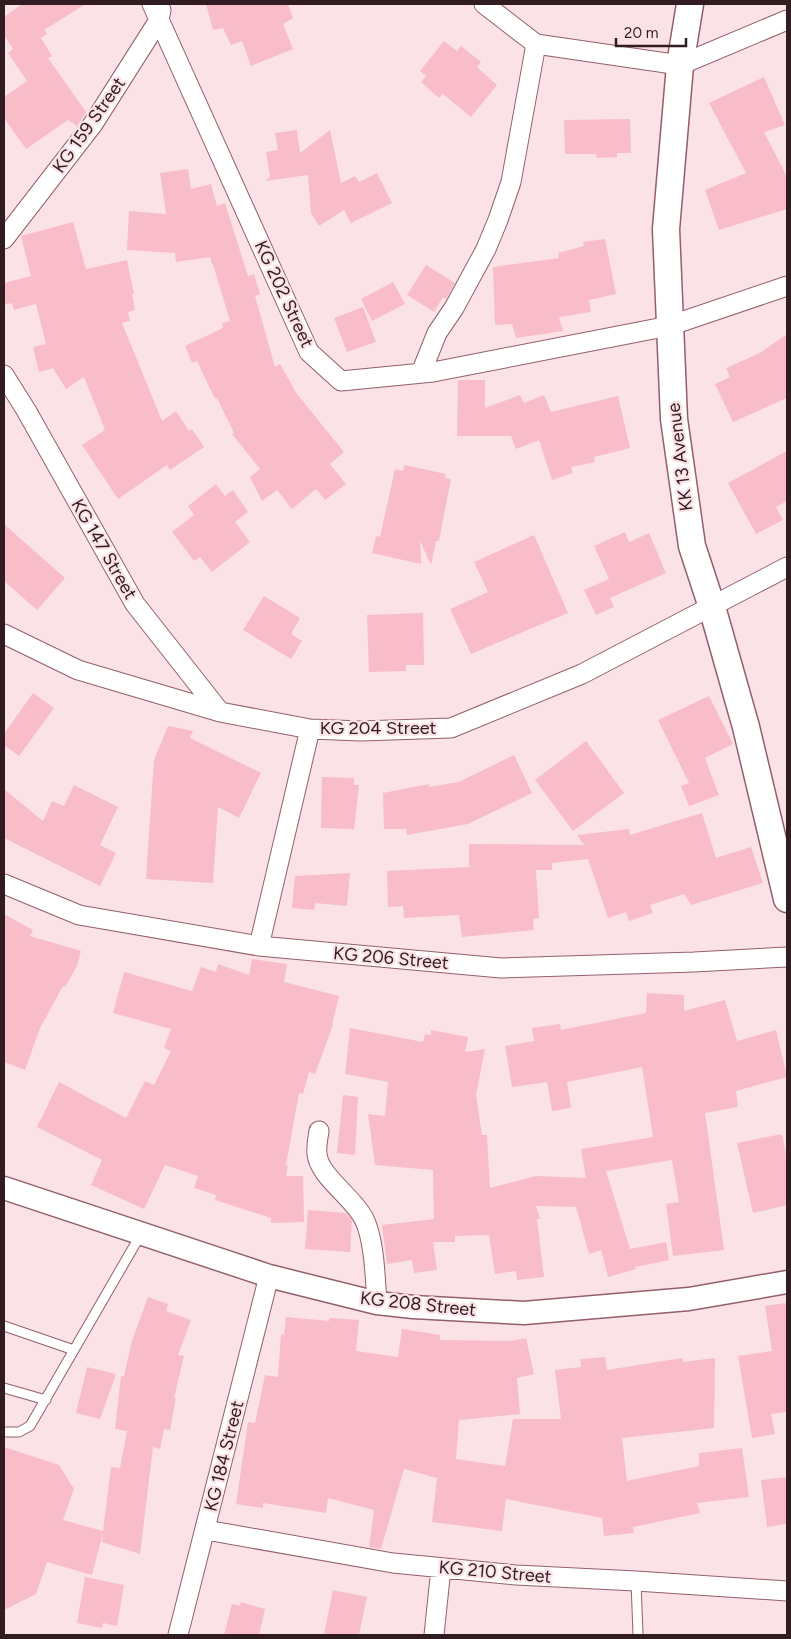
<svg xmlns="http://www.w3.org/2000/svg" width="791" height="1639" viewBox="0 0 791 1639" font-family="Figtree,sans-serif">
<rect width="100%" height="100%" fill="#fbe2e7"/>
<!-- building -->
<path fill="#f8bdc8" d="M22 4H86L44 30 47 34 41 38 52 56 48 58 86 112 77 126 68 120 26 149 4 118V97L27 81 8 53 13 49 4 35V17Z
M206 4H288L293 18 283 24 293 49 251 66 242 41 231 45 223 28 213 30Z
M444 41 457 51 461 46 481 62 477 67 497 85 471 117 443 94 439 98 421 82 426 76 420 71Z
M764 77 785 125 764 132 787 177V209L719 230 705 190 746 173 709 103Z
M630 119 631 153H617V157L597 158 596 154H565L564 120Z
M297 130 300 153 330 130 341 183 355 176 359 182 377 173 392 203 351 223 344 210 319 226 311 213 308 175 265 181 270 177 266 152 278 150 275 133Z
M188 169 191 189 211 184 217 206 225 203 248 276 254 274 260 294 255 296 275 367 280 364 297 394 344 452 330 464 346 484 325 500 316 489 292 509 277 490 262 501 250 477 260 469 232 434 234 433 217 398 215 399 197 361 192 363 185 346 223 328 222 323 230 321 213 264H212L210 257 176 262 175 253 127 250 129 211 166 214 160 173Z
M73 222 86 269 127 260 134 294H132L135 310 128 312 130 321 122 323 162 421 176 411 189 431 192 429 204 447 170 470 167 465 118 499 82 445 105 430 84 377 66 389 53 368 39 372 33 347 46 344 36 304 14 310 12 303 4 305V283L31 276 21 236Z
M605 239 616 294 589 300 591 312 559 317 563 331 516 338 512 324 495 325 493 267 559 258 558 253 584 246 583 242Z
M426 265 455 283 446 299 443 297 434 312 407 295Z
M393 282 405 304 372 321 361 299Z
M363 307 376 342 347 352 334 318Z
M787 334V398L733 422 715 384 730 377 726 368 760 353Z
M458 380H485V408L520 395 524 403 544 395 551 412 618 396 630 448 594 457 595 462 571 467 573 473 552 480 539 440 516 449 511 436H457Z
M787 451V501L776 507 783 520 756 534 728 483Z
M404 465 446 474 445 478 451 479 439 541H436L431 565 420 541 421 564 372 553 376 536 380 537 395 469 403 471Z
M216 484 225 496 233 490 248 512 235 522 250 542 212 572 200 557 194 561 172 532 194 515 188 506Z
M4 524 65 578 37 610 4 581Z
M625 532 629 542 649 533 666 573 610 598 614 607 596 615 584 590 609 579 594 546Z
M534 535 568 613 471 654 450 609 488 592 474 562Z
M264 596 300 618 291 634 302 641 291 659 243 630Z
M423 613 424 665H406V671L369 672 367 615Z
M33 693 54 708 19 756 4 745V734Z
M709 696 733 744 705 758 719 795 689 806 681 786 689 783 658 720Z
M168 726 193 731 190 738 261 773 239 818 218 807 213 883 146 879 154 760Z
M586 741 624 793 573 831 535 780Z
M514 755 532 793 468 824 407 835 406 829H384L383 793 429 784V787L459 782Z
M322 777 354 778V785H359L354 829 321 828Z
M74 785 118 807 100 845 116 853 100 886 4 838V789L43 821 52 801 64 806Z
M702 813 716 858 751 847 763 883 691 905 684 894 650 905 653 913 629 921 626 912 608 918 588 859 552 863V870H536L539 918 533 919 534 930 462 937 459 915 404 918 403 906 388 907 387 871 469 867V844L584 845 577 835 629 829 630 835Z
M350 873 347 906 315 903 314 910 292 908 295 876Z
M4 914 33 930 30 936 81 951 77 966 65 987 63 986 40 1028 25 1070 4 1062Z
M252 959 287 964 284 982 339 996 332 1025H333L315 1074 309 1072 303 1094 299 1093 286 1165H288L286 1176H303L304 1222 271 1223V1218L215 1200 216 1195 194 1188 198 1176 165 1165 144 1209 91 1185 102 1160 37 1127 59 1082 126 1118 145 1081 154 1085 171 1051 164 1048 171 1029 113 1013 124 972 192 991 201 967 216 972 218 964 249 975Z
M647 993 684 995V1011L725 1000 737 1041 776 1030 787 1077 736 1091 738 1107 705 1113 724 1250 673 1256 666 1204 679 1202 672 1160 606 1171 630 1249 666 1242 669 1260 635 1267 636 1269 608 1277 601 1250 589 1254 576 1207 536 1206 540 1219H537L544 1277 517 1280 516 1271 495 1274 489 1235 455 1236V1242H433L437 1270 414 1273 412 1260 387 1264 382 1225 434 1219 433 1170 375 1165 368 1114 385 1116 388 1082 345 1074 350 1028 423 1042 425 1034 431 1035V1030L468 1037 465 1052 485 1049 476 1095 482 1135H487L490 1188 536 1176 586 1178 581 1149 653 1137 642 1067 567 1082 571 1108 552 1111 547 1082 512 1087 505 1046 534 1041 532 1028 560 1024 561 1030 646 1013Z
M343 1095 358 1097 355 1155 337 1153Z
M782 1134 787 1159V1205L753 1213 737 1143Z
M308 1210 346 1213 352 1220 350 1252 305 1249Z
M148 1297 168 1304 166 1311 191 1320 178 1355 184 1356 174 1398H176L170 1430 164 1429 160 1449 153 1447 140 1554 102 1542 103 1533 92 1575 47 1562 36 1594 4 1610V1447L59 1465 74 1489 63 1520 103 1531 111 1467 120 1468 127 1431 115 1429 121 1376H124L132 1341Z
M787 1303V1412L771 1414 775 1434 752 1438 738 1356 772 1351 765 1306Z
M286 1317 329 1321V1318L359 1320 356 1351 398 1357 402 1329 440 1335V1340L510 1341 526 1338 534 1374 517 1378 520 1414 459 1420 456 1459 505 1466 513 1419H561L555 1370 581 1367 580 1359 605 1357 607 1370 682 1358 683 1362 715 1358 714 1428 622 1438 627 1481 699 1466V1453L742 1448 749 1497 697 1503 700 1513 633 1527 634 1533 604 1536 602 1518 506 1499 502 1531 432 1522 437 1478 404 1469 381 1549 369 1547 374 1510 328 1498 326 1513 263 1503V1508L236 1504 248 1422 255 1423 265 1375 278 1377 281 1334 284 1335Z
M87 1367 116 1374 100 1419 76 1413Z
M787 1477V1524L767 1527 761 1480Z
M85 1577 124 1585 117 1626 103 1623 102 1628 77 1623Z
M333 1590 367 1597 359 1635H324Z
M241 1602 265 1609 259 1635H224L232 1604 240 1606Z"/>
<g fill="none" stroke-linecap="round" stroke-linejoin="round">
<defs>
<path id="service" d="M4 1326 74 1350
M4 1388 46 1400
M4 1432H19L30 1426 141 1234
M636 1581 638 1635"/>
<path id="minor" d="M152 4 309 352 341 381 433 372 669 326 787 286
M484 4 536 44 680 65 787 20
M4 239 93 124 159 20 161 10
M421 373 437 333 454 308 486 249 498 220 511 182 536 44
M4 375 26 410 135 604 220 712
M4 634 78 670 220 712 310 729 361 731 451 728 582 674 787 567
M4 884 79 915 259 946 501 968 694 962 787 957
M259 946 310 729
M319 1131C318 1138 316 1146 317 1154 319 1178 359 1200 367 1226 375 1250 375 1278 377 1303
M206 1530 393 1563 516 1575 636 1581 787 1591
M178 1635 269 1276
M434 1635 441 1568"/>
<path id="tertiary" d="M4 1188 269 1276 377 1303 413 1307 524 1313 689 1299 787 1282"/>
<path id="secondary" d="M690 4 680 65 666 229 674 419 692 546 712 607 746 727 787 899"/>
</defs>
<!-- service casing -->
<use href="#service" stroke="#935f6a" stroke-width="11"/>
<!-- minor casing -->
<use href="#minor" stroke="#935f6a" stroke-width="21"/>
<!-- tertiary casing -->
<use href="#tertiary" stroke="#935f6a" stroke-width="25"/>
<!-- secondary casing -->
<use href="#secondary" stroke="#935f6a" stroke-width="29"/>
<!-- service -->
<use href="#service" stroke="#fff" stroke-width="9"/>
<!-- minor -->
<use href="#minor" stroke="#fff" stroke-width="19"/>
<!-- tertiary -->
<use href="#tertiary" stroke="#fff" stroke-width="22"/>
<!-- secondary -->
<use href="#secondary" stroke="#fff" stroke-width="26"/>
</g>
<g text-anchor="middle" stroke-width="4.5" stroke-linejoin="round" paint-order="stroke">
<!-- street labels -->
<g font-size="18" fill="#311c21" stroke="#fbe2e7">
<text transform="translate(89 125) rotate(-55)" y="6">KG 159 Street</text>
<text transform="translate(284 294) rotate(65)" y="6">KG 202 Street</text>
<text transform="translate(680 457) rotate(-97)" y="6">KK 13 Avenue</text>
<text transform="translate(104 549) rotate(60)" y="6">KG 147 Street</text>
<text x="378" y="734">KG 204 Street</text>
<text transform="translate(391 958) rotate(5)" y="6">KG 206 Street</text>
<text transform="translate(418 1304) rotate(6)" y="6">KG 208 Street</text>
<text transform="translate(224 1456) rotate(-76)" y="6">KG 184 Street</text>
<text transform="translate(495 1572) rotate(5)" y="6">KG 210 Street</text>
</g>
</g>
<!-- border -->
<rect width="791" height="1639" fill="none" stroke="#311c21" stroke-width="10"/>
<!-- scale -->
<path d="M616 38v8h70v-8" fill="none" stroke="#311c21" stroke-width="2.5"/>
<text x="624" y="38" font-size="15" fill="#311c21" stroke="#fbe2e7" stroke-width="4" paint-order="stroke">20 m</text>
</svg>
